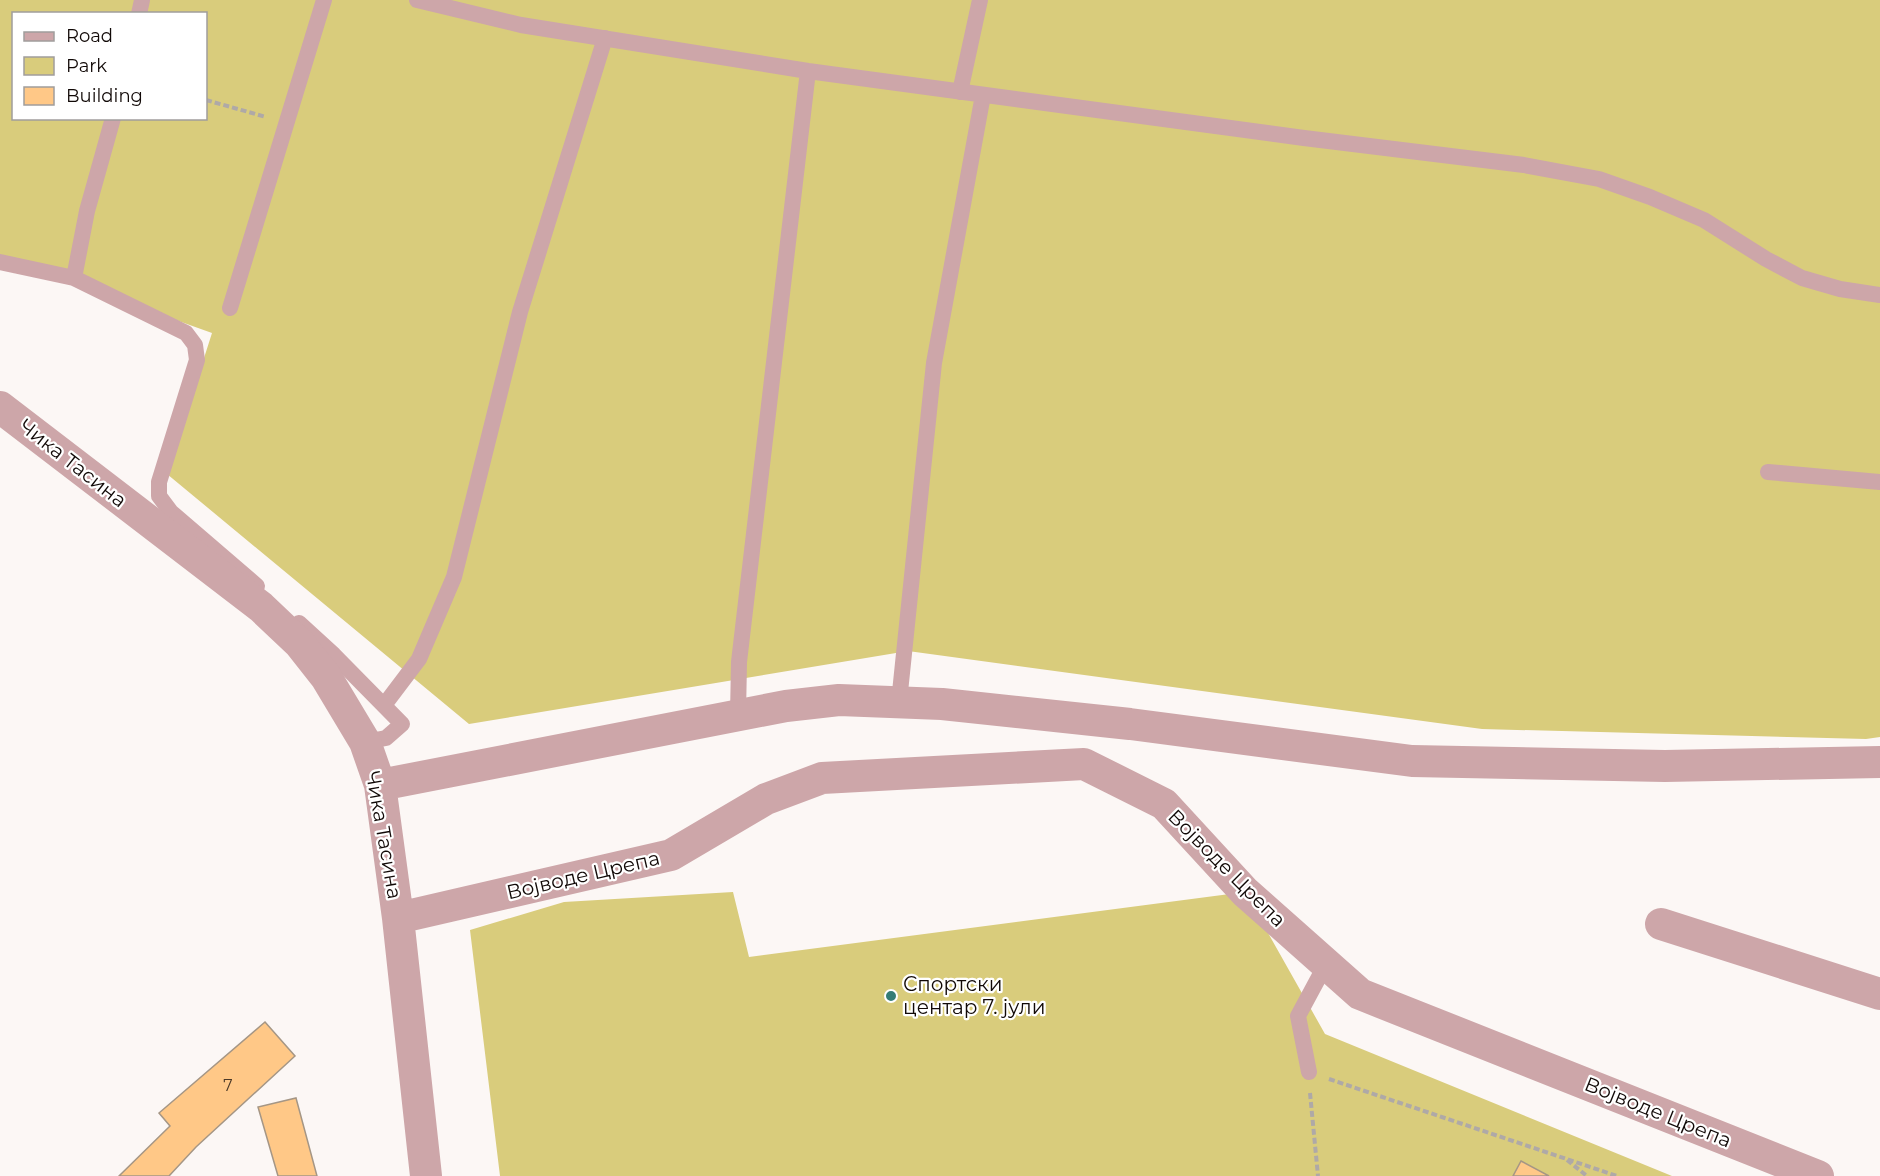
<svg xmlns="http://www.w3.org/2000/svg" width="1880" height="1176" viewBox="0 0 1880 1176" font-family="Montserrat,sans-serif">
<rect width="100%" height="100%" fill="#fcf7f5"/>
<!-- green -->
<path fill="#d9cc7c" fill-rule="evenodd" d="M0 0H1880V737L1866 739 1482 729 908 651 469 724 167 474 212 333 0 257ZM14 14H206V118H14Z
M733 892 749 957 1245 892 1325 1034 1672 1176H500L470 930 564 902Z"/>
<!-- building -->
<path fill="#ffc887" stroke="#a59685" stroke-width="1.5" d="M265 1022 295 1056 196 1147 169 1176H119L170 1126 159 1113Z
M296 1098 317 1176H278L258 1107Z
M1521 1161 1549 1176H1513Z"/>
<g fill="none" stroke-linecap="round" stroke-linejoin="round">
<!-- path -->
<path stroke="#afa9a7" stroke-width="4" stroke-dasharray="6 3" stroke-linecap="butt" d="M206 100 266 117
M1329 1079 1617 1176
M1310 1093 1318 1176
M1567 1160 1587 1176"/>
<!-- lane -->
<path stroke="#cda6a9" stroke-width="16" d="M417 0 521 25 808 71 1304 138 1524 165 1599 179 1650 197 1704 220 1766 259 1802 278 1840 289 1880 295
M139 14 142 0
M960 92 980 0
M0 262 74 278 186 333 195 345 197 360 159 482V496L171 512 257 586
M74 278 87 211 113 118
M230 308 324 0
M1768 472 1880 482
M299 623 334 655 402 724 386 738 365 742
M899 702 934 363 983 95
M385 704 419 659 454 577 520 312 605 38
M738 715 739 662 808 71
M1309 1072 1298 1016 1326 964"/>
<!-- street -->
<path stroke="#cda6a9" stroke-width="32" d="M0 407 261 607 300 644 326 677 365 742 380 785 398 918 426 1176
M380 785 786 706 839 700 942 704 1130 724 1412 761 1665 766 1880 762
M398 918 671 855 766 799 822 778 1084 764 1164 804 1245 892 1360 994 1818 1176
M1661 924 1880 994"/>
</g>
<!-- markers -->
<circle fill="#347c76" stroke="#fff" stroke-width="2" cx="891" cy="996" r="6"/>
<g text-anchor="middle" stroke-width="4.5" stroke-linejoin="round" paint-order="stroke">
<!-- number labels -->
<g font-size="16" fill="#4c3927">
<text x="228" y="1091">7</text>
</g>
<!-- street labels -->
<g font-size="20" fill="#110907" stroke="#fff">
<text transform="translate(73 463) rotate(38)" y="7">Чика Тасина</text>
<text transform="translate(384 835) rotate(80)" y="7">Чика Тасина</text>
<text transform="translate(1227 868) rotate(45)" y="7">Војводе Црепа</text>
<text transform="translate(583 875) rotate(-13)" y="7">Војводе Црепа</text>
<text transform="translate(1658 1112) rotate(22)" y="7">Војводе Црепа</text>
</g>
<!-- poi labels -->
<g font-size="20" fill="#110907" stroke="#fff" text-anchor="start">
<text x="903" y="991">Спортски<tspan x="903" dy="23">центар 7. јули</tspan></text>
</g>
</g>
<!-- legend -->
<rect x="12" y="12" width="195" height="108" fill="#ffffff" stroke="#a09d9c" stroke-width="1.5"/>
<rect x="24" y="32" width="30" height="9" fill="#cda6a9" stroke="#a09d9c" stroke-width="1.5"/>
<text x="66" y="42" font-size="18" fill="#110907">Road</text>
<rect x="24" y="57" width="30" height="18" fill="#d9cc7c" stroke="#a09d9c" stroke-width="1.5"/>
<text x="66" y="72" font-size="18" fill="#110907">Park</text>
<rect x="24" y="87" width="30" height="18" fill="#ffc887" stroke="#a09d9c" stroke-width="1.5"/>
<text x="66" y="102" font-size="18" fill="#110907">Building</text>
</svg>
